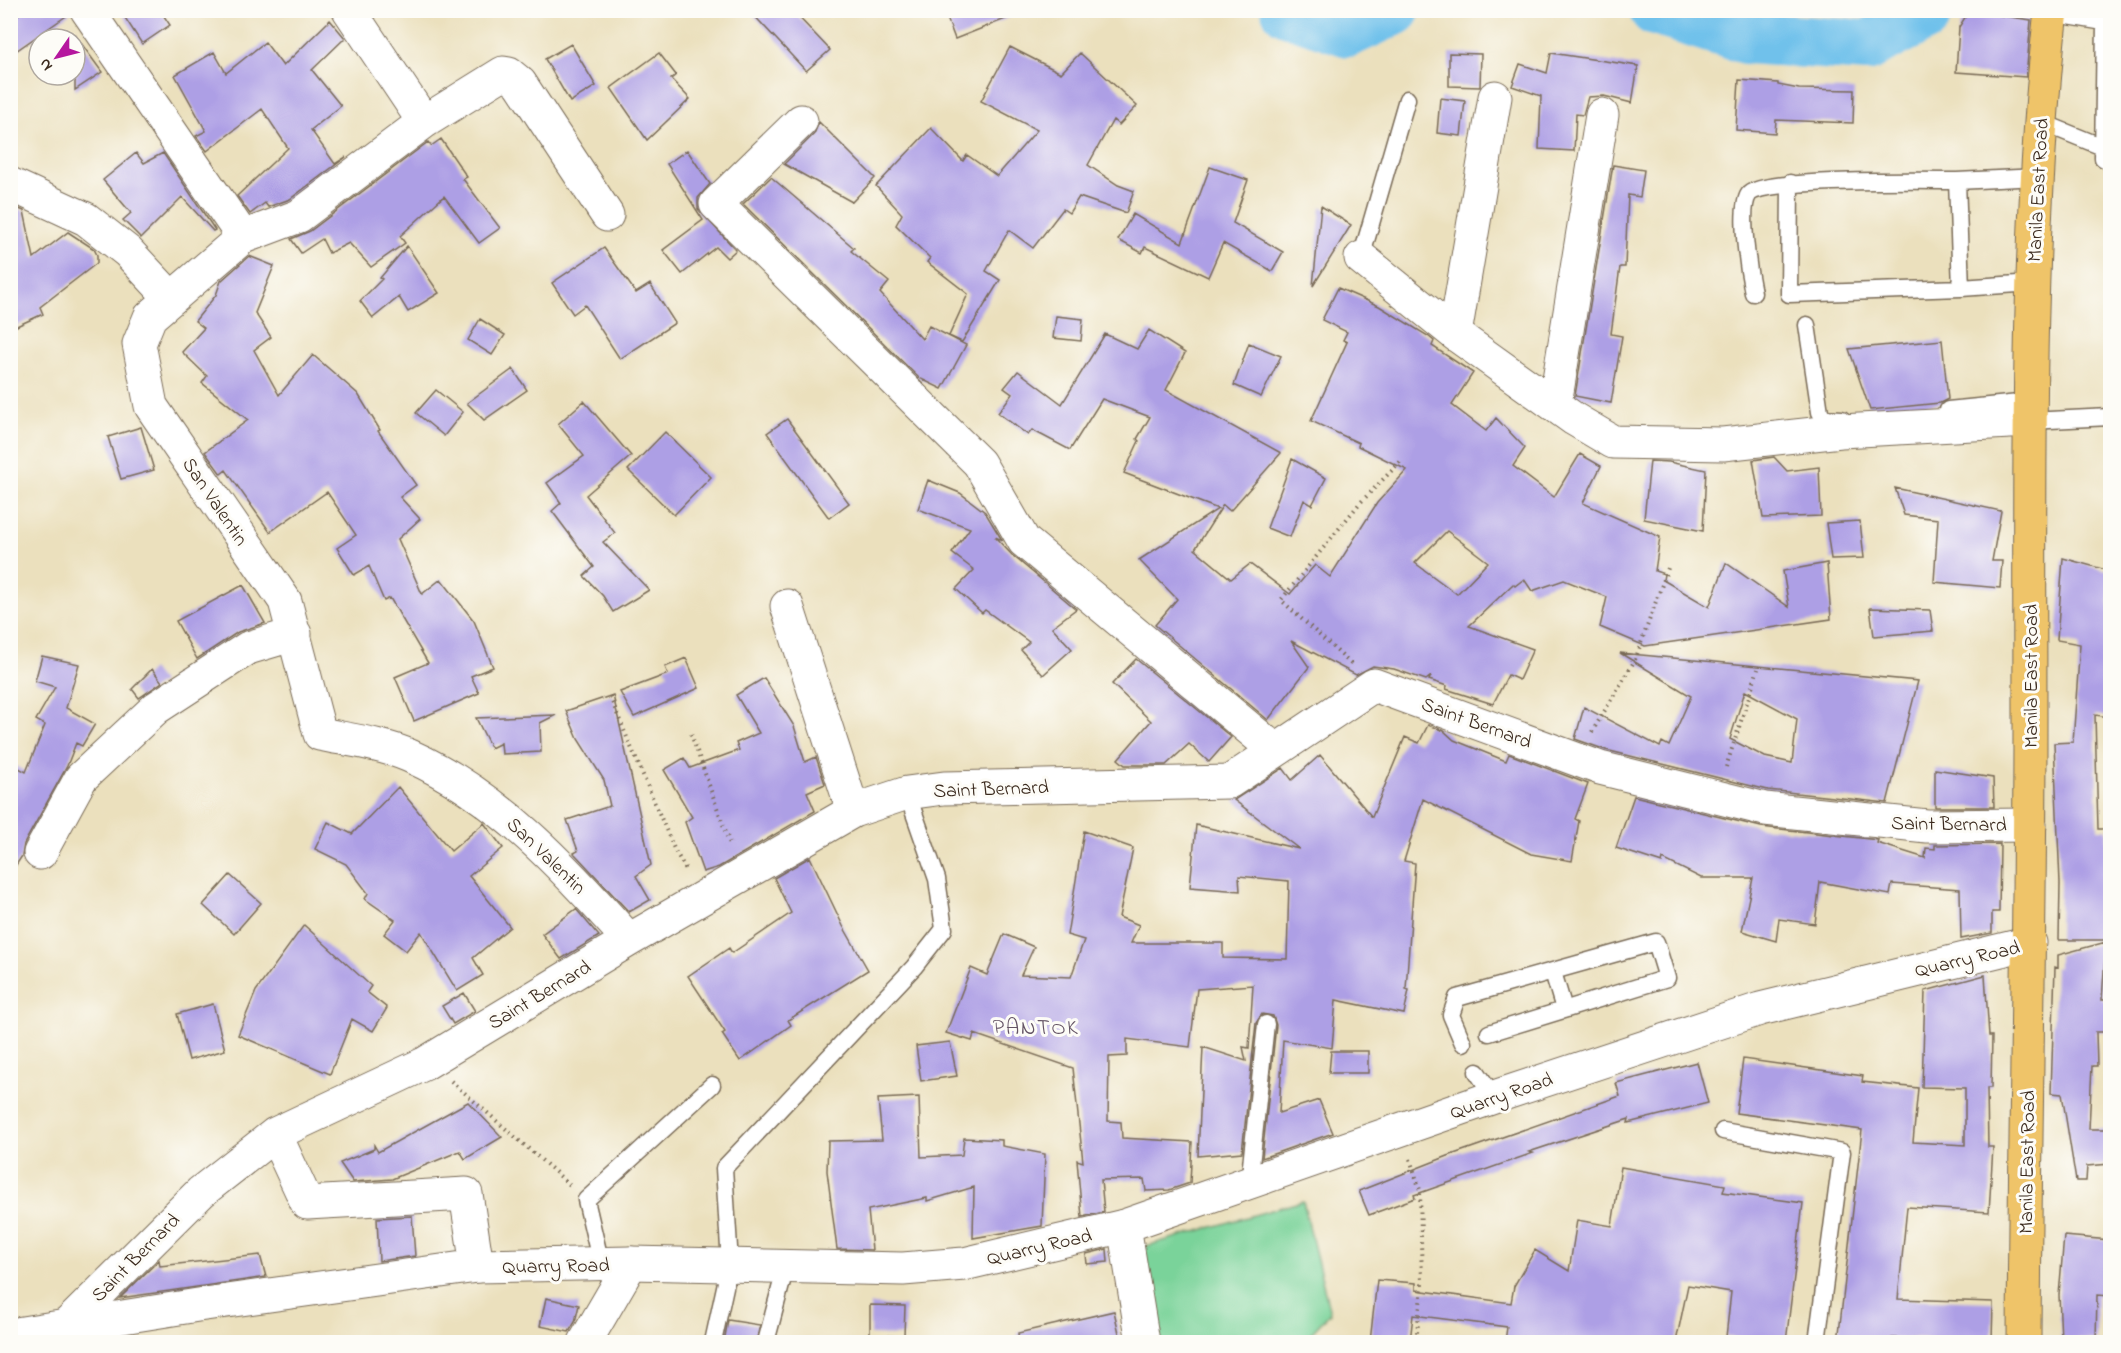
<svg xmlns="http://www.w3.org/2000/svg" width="2121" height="1353" viewBox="0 0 2121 1353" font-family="'Indie Flower',sans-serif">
<rect width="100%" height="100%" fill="#fdfcf7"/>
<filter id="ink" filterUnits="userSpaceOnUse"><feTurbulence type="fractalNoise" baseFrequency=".0167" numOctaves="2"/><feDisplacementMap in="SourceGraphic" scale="12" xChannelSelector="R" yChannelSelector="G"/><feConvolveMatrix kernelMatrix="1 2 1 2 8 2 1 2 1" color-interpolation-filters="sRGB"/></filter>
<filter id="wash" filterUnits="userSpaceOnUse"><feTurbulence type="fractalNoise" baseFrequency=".008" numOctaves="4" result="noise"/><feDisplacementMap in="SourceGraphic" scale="24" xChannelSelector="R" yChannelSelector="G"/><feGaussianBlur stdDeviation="1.35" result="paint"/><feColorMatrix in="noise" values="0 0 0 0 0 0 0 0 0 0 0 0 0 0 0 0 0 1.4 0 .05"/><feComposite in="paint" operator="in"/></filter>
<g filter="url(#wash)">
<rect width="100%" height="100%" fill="#ebe0bd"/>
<!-- green -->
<path fill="#7ad39a" stroke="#5a7e5c" stroke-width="1.5" d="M1303 1201 1330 1313 1303 1342H1156L1139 1248Z"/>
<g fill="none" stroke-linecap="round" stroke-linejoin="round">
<!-- river -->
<path stroke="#6fc1eb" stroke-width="52" d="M1287 10 1349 31 1394 10
M1655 10 1745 38 1867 46 1925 16 1926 10"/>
</g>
<g id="blocks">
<!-- building -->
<path fill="#ad9fe5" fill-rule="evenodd" d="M25 10H68L69 14 10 55V20Z
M120 10H160L170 25 142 44Z
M749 10H792L830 50 806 71Z
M944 10H1023V12L955 39Z
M1969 11 2031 20 2026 77 1956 72 1959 27Z
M330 20 345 38 312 70 341 106 311 130 335 164 346 157 290 199 268 207 265 203 250 214 237 196 288 148 262 109 207 151 196 136 206 131 175 75 214 52 226 73 265 42 283 66Z
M75 35 102 72 75 90Z
M571 44 596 86 570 102 545 59Z
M1010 47 1061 73 1080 53 1137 106 1119 125 1113 120 1088 165 1118 185 1134 191 1126 213 1079 197 1069 213 1063 209 1033 248 1009 230 986 271 1000 280 962 342 949 336 968 294 927 262 930 258 896 225 902 214 876 186 931 128 963 161 967 155 997 176 1037 130 981 101Z
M659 53 676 75 671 79 690 99 647 140 611 88Z
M1449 53 1481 54 1480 87 1449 86Z
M1551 53 1638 66 1632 103 1604 96 1588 97 1583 115 1576 114 1574 151 1539 149 1541 96 1512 86 1520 64 1547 73Z
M1739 80 1778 83V85L1799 89 1854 90 1853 123 1776 120 1775 133 1736 130Z
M1440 98 1465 101 1461 136 1437 133Z
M819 122 875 178 852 202 784 164 814 134Z
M441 139 467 177 463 179 500 228 479 243 444 196 400 236 405 243 371 267 349 243 329 253 322 239 301 253 291 239 310 231 428 142 431 146Z
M687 150 710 184 698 198V209L736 250 727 258 716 247 682 274 663 250 703 220 667 164Z
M136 153 144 163 163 153 215 230 213 231 182 197 141 238 123 220 131 213 103 180Z
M1613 165 1644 170 1640 197 1628 195 1625 267H1620L1611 334 1622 336 1611 403 1575 396Z
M1210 167 1248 180 1233 223 1283 252 1272 271 1223 243 1208 277 1145 247 1142 253 1118 240 1133 214 1182 243Z
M771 177 854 248 851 251 889 282 880 293 922 339 929 326 966 345 942 389 919 378 743 204Z
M10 205 24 211 34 258 68 232 94 249 97 255V263L40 307 43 314 10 329Z
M1321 206 1351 225 1313 286Z
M407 246 439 293 408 312 399 297 373 318 360 301 382 279 380 278Z
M604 248 636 293 650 284 675 323 620 359 585 305 573 314 552 283Z
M249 256 274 266 255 313 271 337 254 350 279 395 313 355 358 394 380 430 378 431 416 485 400 497 420 519 398 539 422 594 441 579 474 621 493 667 471 676 479 693 414 721 395 677 428 663 390 598 384 601 369 566 354 575 337 548 356 535 327 492 270 532 226 470 221 474 205 452 248 420 202 383 207 376 182 352 204 328 195 321 216 295 221 281Z
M1338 288 1379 306 1428 336 1434 341 1432 346 1473 373 1452 405 1486 431 1496 418 1525 448 1513 466 1554 497 1580 454 1601 466 1583 503 1660 537 1655 571 1664 574 1663 580 1709 607 1726 563 1789 607 1783 571 1827 563 1831 619 1645 646 1600 627 1607 597 1564 580 1532 591 1524 579 1515 586 1513 584 1469 626 1533 649 1519 680 1508 675 1493 704 1446 689 1447 686 1429 680 1431 676 1426 680 1394 669 1373 666 1356 675 1291 641 1309 667 1268 720 1155 625 1177 599 1139 560 1218 509 1124 473 1139 441 1137 439 1150 417 1102 399 1070 450 1032 430 1028 435 998 413 1012 394 1004 388 1018 371 1062 404 1105 334 1137 349 1149 330 1185 353 1166 390 1281 453 1230 511 1223 505 1195 549 1231 579 1250 564 1290 594 1315 565 1330 577 1377 503 1407 470 1358 446 1359 443 1311 421 1347 342 1343 340 1347 332 1322 320ZM1447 531 1488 562 1457 594 1415 563Z
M1056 316 1083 319 1081 341 1053 338Z
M480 319 505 335 492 355 468 340Z
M1942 340 1948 399 1940 403 1870 410 1849 349Z
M1249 343 1281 356 1261 397 1234 385Z
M513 369 527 390 484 420 467 403Z
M436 390 463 412 444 436 416 413Z
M584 401 631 456 586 495 615 533 603 542 649 590 613 612 603 596 584 576 594 567 552 511 561 503 547 483 584 456 558 424Z
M787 419 849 503 829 518 767 433Z
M141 427 154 470 121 479 108 437Z
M665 432 711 477 674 515 628 470Z
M1774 457 1787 471 1819 467 1821 516 1763 518 1753 460Z
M1292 459 1326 478 1312 505 1304 500 1290 537 1267 528Z
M1650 461 1669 462 1706 470 1703 531 1644 519Z
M928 480 960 493 985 512 1002 540 995 537 1012 555 1076 609 1052 627 1072 649 1043 675 1021 650 1029 642 985 610 982 613 956 589 974 570 952 553 970 528 918 509Z
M1895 488 2001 511 1992 561H2002L2000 588 1934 582 1938 519 1904 515Z
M1860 521 1864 558 1831 559 1826 523Z
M2063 558 2110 571 2108 669 2110 670V717L2095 715 2098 829H2107V887H2110V929L2107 928 2106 940H2059L2060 883 2054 743 2073 742 2080 644 2057 640Z
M243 585 265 623 238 632 197 659 176 621Z
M1870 608 1930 610 1933 631 1874 636Z
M1620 653 1918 681 1887 803 1768 790 1606 750 1575 739 1584 707 1660 747 1662 742 1669 746 1691 696ZM1745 691 1797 719 1792 763 1765 757 1730 739Z
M42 656 79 664 66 708 95 724 82 746 76 743 67 766 24 844 22 856 10 874V763L26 772 45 725 36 720 55 687 35 681Z
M686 658 699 688 634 717 620 692 668 674 665 667Z
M1136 659 1231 737 1209 762 1189 744 1166 765H1125L1118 759 1151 721 1112 684Z
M152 669 162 682 139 698 132 689Z
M764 678 794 726 805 762 816 757 825 784 807 792 815 811 719 867 703 872 685 822 692 817 664 770 684 758 690 768 739 750 736 743 759 733 736 695Z
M613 695 651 865 636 876 650 900 629 912 574 853 578 851 567 820 610 806 604 780 578 739 566 711Z
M556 715 540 723 541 752 502 754 501 743 491 748 476 718Z
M1428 725 1444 731 1454 740 1506 761 1509 754 1588 784 1575 819 1579 821 1572 861 1531 854 1423 799 1404 861 1415 863 1406 989 1409 990 1404 1014 1336 1000 1332 1048 1283 1040 1279 1113 1319 1100 1333 1133 1262 1158 1276 1025 1273 1016 1262 1014 1256 1023 1242 1152 1198 1156 1203 1047 1246 1061 1243 1047 1249 1048 1253 985 1197 989 1190 1047 1127 1039V1056L1109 1057 1108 1121 1121 1122 1122 1138 1192 1142 1190 1183 1169 1190 1146 1191 1144 1179 1101 1180 1104 1212 1082 1217 1077 1160 1083 1162 1073 1068 974 1034 972 1041 946 1033 971 968 987 975 1004 934 1034 947 1021 975 1071 977 1084 940 1067 935 1084 831 1133 848 1119 917 1139 925 1131 943H1223V958L1287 959 1289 881 1239 876 1240 891 1190 887 1196 825 1299 849 1234 800 1283 768 1292 780 1320 755 1372 817 1405 737 1419 743Z
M1935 769 1993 778 1994 807H1935Z
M398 787 451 851 484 823 503 848 469 876 510 927 473 958 483 975 457 991 421 932 406 951 384 934 395 920 365 899 368 893 346 864 315 849 328 822 352 834Z
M1634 796 1761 827 1878 840 1877 843 1925 858 1926 848 1935 849V845L2000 844 1999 912H1992V933L1961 939 1960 889 1892 884 1890 895 1820 882 1815 924 1779 919 1776 941 1742 931 1753 878H1701L1663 859 1662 863 1616 848Z
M810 857 843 926 868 970 788 1020 791 1025 740 1061 722 1034 725 1032 688 976 729 948 732 953 791 913 774 878Z
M230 875 261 903 234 934 203 905Z
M576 909 599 936 561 959 542 934Z
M304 925 371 986 367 992 387 1008 373 1031 352 1019 330 1074 238 1035 256 991Z
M2106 942 2102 1000H2110V1032H2096L2097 1066H2092L2089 1129H2110V1164L2087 1166 2086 1181H2076L2062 1094 2051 1093 2055 967 2058 968V955Z
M1985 975 1989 1036H1992L1991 1088H1987L1988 1147H1993L1989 1212 1907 1207 1898 1299 1993 1302 1992 1341 1892 1338V1342H1838L1862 1130 1736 1113 1743 1059 1863 1076 1862 1082 1918 1088 1913 1142 1965 1145V1088L1922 1087 1925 991Z
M464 993 475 1011 453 1024 442 1006Z
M213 1004 225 1050 189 1060 177 1014Z
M950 1042 957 1076 921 1081 916 1046Z
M1331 1051H1368V1073H1329Z
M1697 1062 1708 1103 1628 1123 1629 1119 1529 1152 1533 1153 1414 1195 1415 1198 1369 1215 1359 1191 1448 1156 1620 1096 1616 1083Z
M919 1097 921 1157 962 1155 964 1138 1002 1140V1146L1045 1154 1042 1226 973 1238 974 1187 927 1201V1198L868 1210 872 1250 837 1249 827 1171 828 1141 882 1140 878 1099Z
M468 1102 502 1137 465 1159 460 1151 392 1179 353 1182 340 1163 374 1149V1145L378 1152Z
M1621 1167 1725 1185 1723 1192 1803 1203 1786 1342 1726 1337 1731 1292 1688 1285 1676 1342H1505L1507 1327 1413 1315 1410 1342H1370L1377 1280 1416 1283V1290L1511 1303 1514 1286 1535 1250 1569 1271 1577 1220 1612 1226Z
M412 1216 415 1256 379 1261 377 1218Z
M2064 1236 2110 1240V1296L2097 1295 2096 1340 2061 1339 2059 1295Z
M1107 1249 1108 1262 1087 1264 1086 1254Z
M260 1255 266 1277 120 1298 159 1260 160 1266Z
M546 1298 579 1305 575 1322 569 1332 540 1326Z
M870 1305 905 1306 904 1336 870 1335Z
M1114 1311 1121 1342H1019L1018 1333Z
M728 1320 760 1325 756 1342H724Z"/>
</g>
</g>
<g filter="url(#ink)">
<use href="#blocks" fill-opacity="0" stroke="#796a56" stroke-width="1.5"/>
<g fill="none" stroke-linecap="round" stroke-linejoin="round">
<defs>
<path id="service" d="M2050 13 2110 23
M2105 22 2103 158 2110 162
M2041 122 2110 150
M1790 183 1789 294 1961 288
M1361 258 1407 99
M2032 283 1961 288 1957 181 2038 177
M1753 293C1749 274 1738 209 1749 194 1760 178 1929 181 1957 181
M1807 325 1820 412 1824 418 1842 419
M1948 410 2029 402
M2029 421 2110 417
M1553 972 1564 1009
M1463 1043 1451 1015 1457 998 1656 942 1667 978 1489 1033
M1477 1072 1494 1097
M1723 1131 1842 1152 1817 1342
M1249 1184 1266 1024
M601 1264 586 1200 712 1085
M713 1342 730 1264 724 1168 914 967 944 929 937 879 907 793
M766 1342 786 1266"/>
<path id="minor" d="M87 10 243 237
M349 10 424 122
M801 121 716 204 979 463 1024 541 1275 750
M10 184 86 219 128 252 171 298
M607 215 520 83 509 74 503 73 424 122 299 216 243 237 150 317 139 344 151 406 285 601 320 734C349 740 383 744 410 756 499 796 565 868 629 940
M1361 258 1455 334 1574 419 1613 442 1723 444 1841 431 2029 421
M1455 334 1495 97
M1555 404 1602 115
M787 606 853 811
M40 853 81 778 156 708 248 648 295 634
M275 1134 307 1203 466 1194 477 1266
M1124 1226 1143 1342
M91 1342 65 1327 201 1192 275 1134 424 1064 629 940 853 811 907 793 944 788 1229 782 1374 685 1600 768 1765 809 1927 826 2030 825
M585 1342 631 1263"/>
<path id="tertiary" d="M10 1335 198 1305 477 1266 631 1263 903 1269 964 1264 1124 1226 1494 1097 1760 1009 2030 943"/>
<path id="primary" d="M2024 1342C2025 1137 2030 932 2030 726 2030 488 2025 248 2051 10"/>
</defs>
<!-- service casing -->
<use href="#service" stroke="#796a56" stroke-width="19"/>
<!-- minor casing -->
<use href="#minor" stroke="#796a56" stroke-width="35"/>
<!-- tertiary casing -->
<use href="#tertiary" stroke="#796a56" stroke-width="35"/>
<!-- primary casing -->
<use href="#primary" stroke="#796a56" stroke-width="35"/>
<!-- path -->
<path stroke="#796a56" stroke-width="4" stroke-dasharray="1.5 4.5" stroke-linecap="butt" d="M1351 664 1281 600 1359 504 1401 461
M610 697 675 851 687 871
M1592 732 1635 660 1668 568
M691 734 731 847
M1726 767 1758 669
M451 1081 570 1185
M1410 1159 1420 1190 1422 1286 1416 1342"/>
<!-- service -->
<use href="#service" stroke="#fff" stroke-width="16"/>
<!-- minor -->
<use href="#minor" stroke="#fff" stroke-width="33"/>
<!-- tertiary -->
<use href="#tertiary" stroke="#fff" stroke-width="33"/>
<!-- primary -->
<use href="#primary" stroke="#efc469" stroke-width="33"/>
</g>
</g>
<g text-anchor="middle" stroke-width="6" stroke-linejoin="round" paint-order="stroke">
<!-- street labels -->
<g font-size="20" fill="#3b2a1e" stroke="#fdfcf7">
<text transform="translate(2037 190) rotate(-87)" y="7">Manila East Road</text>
<text transform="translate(216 501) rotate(56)" y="7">San Valentin</text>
<text transform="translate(2030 676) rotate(-90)" y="7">Manila East Road</text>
<text transform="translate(1477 722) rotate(20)" y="7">Saint Bernard</text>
<text transform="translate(991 788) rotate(-2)" y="7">Saint Bernard</text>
<text transform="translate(1949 823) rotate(1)" y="7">Saint Bernard</text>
<text transform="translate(547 855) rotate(44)" y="7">San Valentin</text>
<text transform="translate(1967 958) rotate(-13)" y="7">Quarry Road</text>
<text transform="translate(539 994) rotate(-31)" y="7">Saint Bernard</text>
<text transform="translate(1501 1095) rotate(-19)" y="7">Quarry Road</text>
<text transform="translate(2026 1162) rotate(-89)" y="7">Manila East Road</text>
<text transform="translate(1039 1246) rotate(-13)" y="7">Quarry Road</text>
<text transform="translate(135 1257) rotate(-45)" y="7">Saint Bernard</text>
<text transform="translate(556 1265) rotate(-1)" y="7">Quarry Road</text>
</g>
<!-- quarter labels -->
<g font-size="22" letter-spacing="1.5" fill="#635364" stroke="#fdfcf7">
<text x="1036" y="1034">PANTOK</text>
</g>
</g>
<!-- margin -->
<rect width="2121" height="1353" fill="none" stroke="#fdfcf7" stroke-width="36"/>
<!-- north arrow -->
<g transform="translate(57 57) rotate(235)"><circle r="28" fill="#fdfcf7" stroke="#afa8a0" stroke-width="1.5"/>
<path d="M0-4.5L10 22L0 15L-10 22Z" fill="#b5179e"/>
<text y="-9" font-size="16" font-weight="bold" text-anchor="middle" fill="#3b2a1e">N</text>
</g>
</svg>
